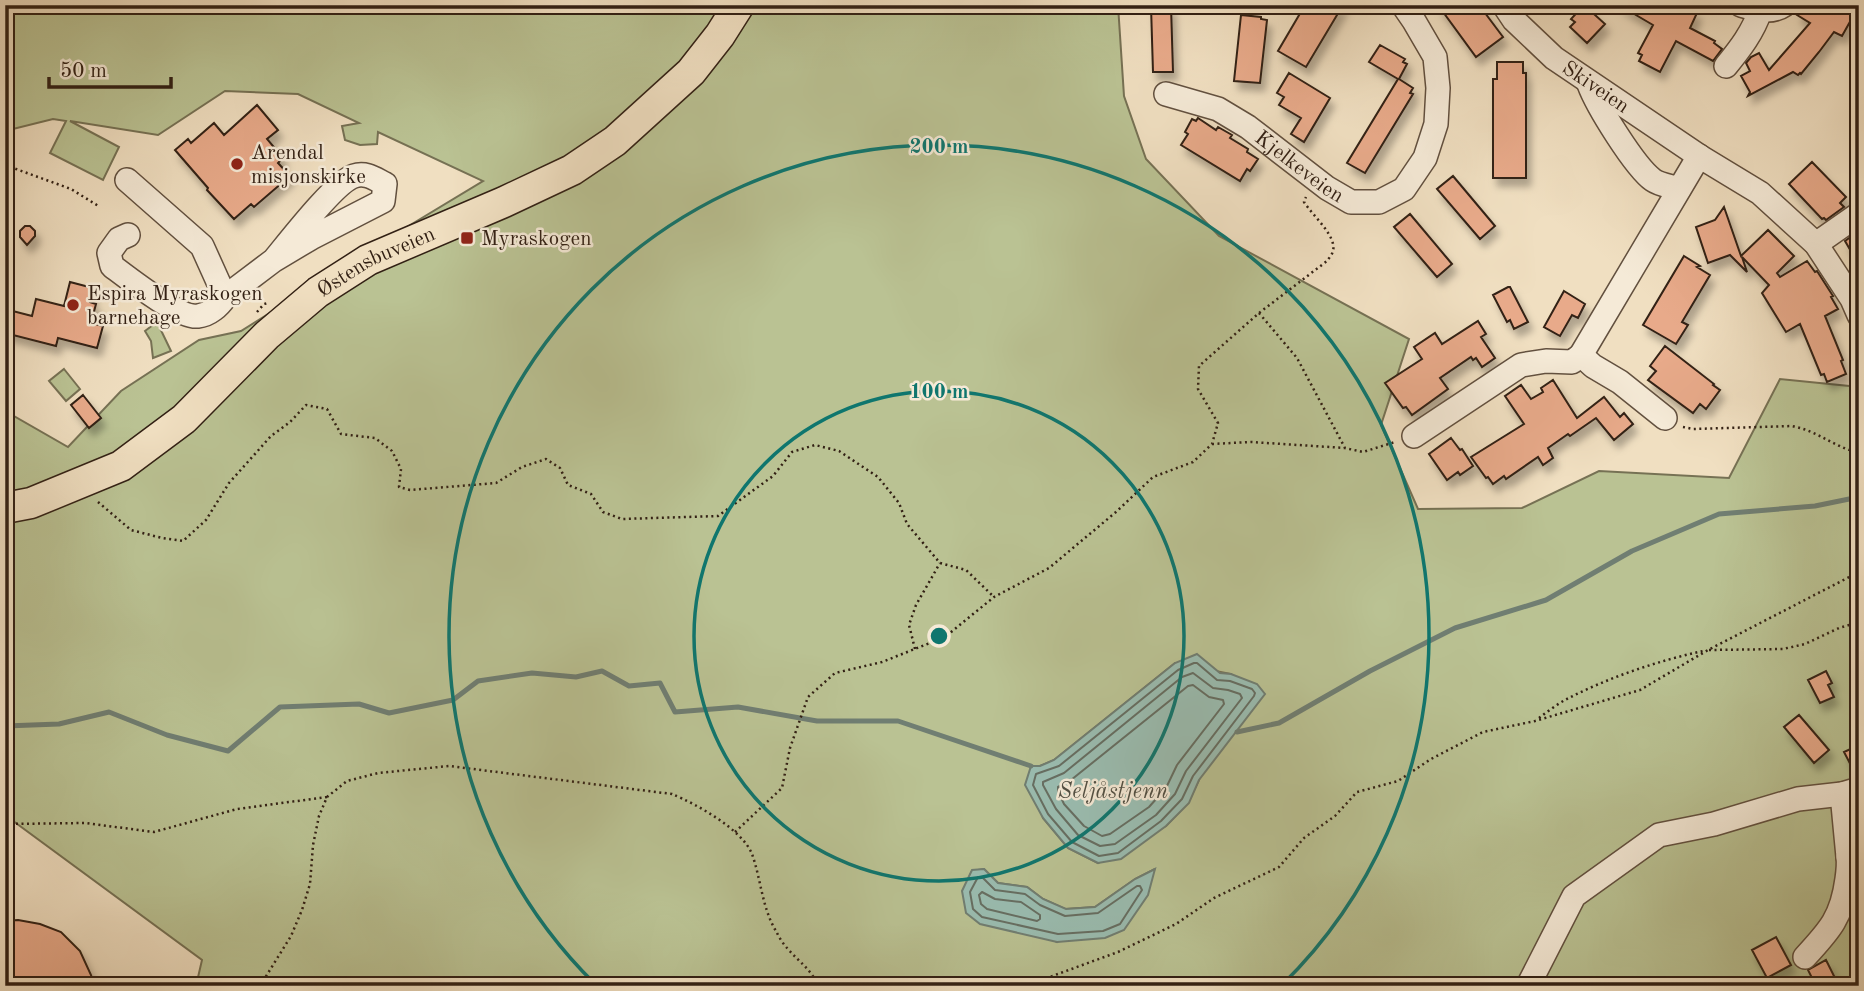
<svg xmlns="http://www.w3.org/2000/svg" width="1864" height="991" viewBox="0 0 1864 991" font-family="'Old Standard TT',serif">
<defs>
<filter id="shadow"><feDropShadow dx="4.5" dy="8" stdDeviation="3.5" flood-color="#0004"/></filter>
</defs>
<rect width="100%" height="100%" fill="#f0dfc1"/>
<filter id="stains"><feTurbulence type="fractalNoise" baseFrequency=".00286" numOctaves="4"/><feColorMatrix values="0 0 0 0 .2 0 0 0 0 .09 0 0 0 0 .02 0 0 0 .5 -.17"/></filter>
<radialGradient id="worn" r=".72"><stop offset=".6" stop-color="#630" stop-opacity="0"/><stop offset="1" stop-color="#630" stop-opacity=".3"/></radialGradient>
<!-- green -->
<path fill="#bac293" stroke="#767154" stroke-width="2" fill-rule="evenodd" d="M5 5H1118L1124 96 1146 159 1219 236 1409 339 1381 425 1418 509 1522 508 1599 471 1729 478 1780 379 1859 387V986H196L202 960 5 815V411L68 447 121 391 199 340 241 331 397 233 483 181 378 132 377 144 360 145 345 140 342 126 359 123 298 94 225 91 158 135 70 121 119 147 103 180 50 153 66 121 53 119 5 131ZM1175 663 1231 674 1199 780 1188 803 1166 826 1098 863 1068 848 1043 818 1031 766H1040L1054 760ZM984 869 998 883 1027 887 1043 899 1065 909 1095 907 1135 879 1155 869 1057 942 963 891 972 871Z
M157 322 171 351 153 358 151 341 145 331Z
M64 369 80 389 66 401 49 381Z"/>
<!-- water -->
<path fill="#9abdb1" stroke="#707e72" stroke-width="2" d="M1197 654 1220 673 1231 674 1257 684 1265 694 1199 780 1189 803 1166 826 1121 859 1098 863 1068 848 1043 818 1025 785 1031 766H1040L1054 760 1175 663Z
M984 869 998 883 1027 887 1043 899 1066 909 1095 907 1135 879 1155 869 1148 895 1124 930 1105 938 1057 942 980 924 966 913 962 891 972 870Z"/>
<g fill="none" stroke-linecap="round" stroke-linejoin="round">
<!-- shore -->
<path stroke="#666e62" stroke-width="2" d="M1194 663H1197L1217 680 1230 681 1252 689 1255 693 1254 696 1193 776 1182 799 1161 821 1118 853 1099 856 1072 842 1048 814 1033 785 1036 774 1059 766 1178 670Z
M1193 673 1213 688 1228 690 1240 694 1242 698 1186 771 1175 794 1156 815 1115 844 1100 846 1078 835 1056 809 1043 785V782L1064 773 1182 677Z
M1193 685 1209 697 1223 700 1224 704 1177 765 1166 788 1149 807 1110 834 1102 836 1084 826 1064 804 1058 791V787L1071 780 1188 686Z
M978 877H982L995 890 1025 894 1040 905 1065 916 1098 913 1137 886H1140L1142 890 1120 924 1103 931 1058 934 982 917 973 909 970 892Z
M982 892 995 899 1021 902 1040 915V919L1037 921 987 909 981 904 979 895Z"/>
<!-- stream -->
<path stroke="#707e72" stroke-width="5" d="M5 726 59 724 109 712 167 735 228 751 280 707 359 704 389 713 453 700 478 681 532 673 576 677 602 671 629 686 660 683 675 712 738 707 817 721H898L1031 766
M1237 732 1279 723 1370 671 1455 628 1546 600 1632 551 1719 514 1815 506 1859 497"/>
</g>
<!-- building -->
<path fill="#e8aa8a" stroke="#322014" stroke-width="2" filter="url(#shadow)" d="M1305 5H1343L1306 67 1278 51Z
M1438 5H1479L1503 37 1476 57Z
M1584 5 1605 24 1587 43 1570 27 1575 22 1571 19Z
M1619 5H1683L1697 13 1690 28 1715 41 1714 43 1722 49 1713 61 1676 41 1660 72 1639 61 1642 55 1638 53 1653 25Z
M1803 5H1816L1827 12 1831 5H1846L1856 11 1842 36 1834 32 1819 52 1801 74 1800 73 1798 75 1793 72 1748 96 1750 92 1741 76 1750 71 1746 63 1751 57 1759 53 1769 70 1810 23 1797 15Z
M1151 6H1171L1173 72H1153Z
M1241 15 1261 17V19L1267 20 1260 83 1234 81Z
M1380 45 1405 59 1403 62 1407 64 1399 79 1413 88 1410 93 1413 94 1365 173 1347 163 1398 79 1369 62Z
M1497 62H1523V73H1526V178H1493V79H1497Z
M1289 73 1330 98 1304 142 1291 134 1301 118 1279 105 1284 97 1277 93Z
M257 105 278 130 267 139 283 158 278 163 290 176 254 207 251 204 234 219 207 190 208 188 175 150 188 139 191 143 214 123 224 135Z
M1198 118 1216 130 1218 127 1232 135 1230 138 1248 149 1247 152 1258 159 1250 171 1247 169 1240 181 1181 145 1188 134 1185 132 1192 119 1196 121Z
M1812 162 1846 197 1840 203 1844 207 1826 220 1824 218 1822 219 1789 184Z
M1453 176 1495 226 1480 239 1437 189Z
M1724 207 1741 256 1768 230 1794 256 1777 273 1780 277 1807 261 1815 272 1817 271 1833 296 1831 297 1838 309 1825 316 1843 360 1841 361 1846 374 1827 382 1824 374 1821 375 1800 324 1786 332 1762 293 1769 285 1742 257 1747 272 1730 255 1708 263 1696 227 1715 220Z
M1410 214 1452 264 1437 277 1394 227Z
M25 226H30L35 231V236L27 245 20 237V231Z
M1859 231V265L1845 241Z
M1684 256 1700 266 1697 267 1710 275 1682 322 1688 325 1676 344 1643 325Z
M70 282 93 288 90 302 96 304 91 323 103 326 97 348 58 338 56 346 5 333V309L32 316 36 299 64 306Z
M1508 287H1510L1528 322 1514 329 1510 320 1507 322 1493 295Z
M1564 291 1585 304 1578 318 1572 315 1560 336 1544 327Z
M1478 321 1486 334 1481 337 1495 358 1482 367 1476 358 1473 360 1471 357 1440 378 1448 389 1412 415 1406 407 1403 408 1385 383 1422 359 1414 347 1435 333 1442 344Z
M1665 346 1714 384 1713 385 1720 390 1706 409 1700 404 1693 413 1648 380 1656 371 1650 366Z
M1553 380 1577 418 1604 397 1620 417 1624 413 1633 424 1614 440 1596 418 1570 436 1568 434 1548 448 1553 458 1543 465 1538 457 1506 479 1504 476 1493 484 1488 477 1486 478 1471 457 1524 424 1505 396 1521 385 1531 399 1543 392 1541 388Z
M83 395 101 418 89 428 71 405Z
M1451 438 1460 450 1462 449 1473 466 1460 475 1458 472 1447 480 1429 454Z
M1826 671 1832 683 1828 685 1834 697 1820 703 1808 680Z
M1799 715 1829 750 1814 763 1784 727Z
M1859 745V775H1856L1844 752Z
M18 920 40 924 61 932 80 951 91 975 94 986H5V921Z
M1776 937 1791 965 1767 978 1752 950Z
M1826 960 1836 980 1824 986H1816L1808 970Z"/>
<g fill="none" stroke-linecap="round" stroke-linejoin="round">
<defs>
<g id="minor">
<path id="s1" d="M1504 5 1514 20 1554 58 1699 156 1760 193 1816 244 1852 299 1859 315"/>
<path d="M1741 5C1755 9 1771 14 1784 5"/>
<path d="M1726 66C1740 49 1753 32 1760 11"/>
<path d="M1589 84C1597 106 1635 167 1653 180 1660 185 1671 186 1679 189"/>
<path id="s2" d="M1166 94 1218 109 1248 127 1327 188 1351 202H1379L1404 189 1425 158 1436 124 1438 88 1435 57 1414 21 1403 5"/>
<path d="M127 180 202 246 225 297C219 306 209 315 198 316 180 319 128 278 112 266L109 253 119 239 128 235"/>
<path d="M1816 244 1859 214"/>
<path d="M225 297 274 260 311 238 383 201 385 184C375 179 366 172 354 176 335 182 289 242 274 260"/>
<path d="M1581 355 1593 366 1620 382 1665 418"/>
<path d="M1414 436 1521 365 1546 361 1572 362 1581 355 1699 156"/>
<path d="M1842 794 1848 857 1856 869"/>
<path d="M1805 957C1830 930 1842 917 1847 879 1848 872 1849 864 1848 857"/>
<path d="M1528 986 1574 896 1659 835 1714 824 1798 799 1842 794 1859 789"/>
</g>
<g id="major">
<path id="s3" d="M5 508 31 503 121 466 184 419 267 335 318 292 368 260 504 202 572 170 615 141 691 72 720 35 739 5"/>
</g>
</defs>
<!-- minor casing -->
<use href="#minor" stroke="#62503f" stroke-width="26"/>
<!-- major casing -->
<use href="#major" stroke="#322014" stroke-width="33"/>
<!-- path -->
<path stroke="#322014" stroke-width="2.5" stroke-dasharray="2 3.5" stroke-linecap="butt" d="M5 165 71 189 100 207
M257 312 264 304 268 303
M1259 313 1297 358 1345 448
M1683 427 1693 429 1792 426C1818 431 1834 447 1859 453
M1212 444 1251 442 1345 448 1363 452 1395 442
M98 502 131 530 162 538 183 541 206 520 229 483 271 436 290 422 306 405 327 409 341 434 375 438 392 451 401 469 399 487 410 490 496 483 522 467 546 459 560 468 568 485 591 494 603 512 622 519 718 516 773 476 792 452 815 445 839 451 878 477 899 503 907 524 940 563 966 570 994 597
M915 649 909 625 916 605 940 563
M1709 650 1783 649 1805 644 1839 628 1859 622
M1539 718C1547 712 1556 705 1565 700 1607 678 1657 661 1703 651
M5 824 85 823 154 832 237 809 327 797
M735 832 782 788 790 748 808 697 835 673 882 662 945 637 994 597 1049 568 1116 512 1153 477 1193 462 1212 444 1218 423 1198 389 1199 366 1259 313 1327 261C1329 258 1332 255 1333 251 1337 236 1312 215 1304 202L1306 197
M260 986 291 936 302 910 310 884 313 845 319 816 327 797 347 781 378 773 449 766 672 794C696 804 742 829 752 854 761 879 762 908 776 931 779 937 783 944 788 949 799 962 812 970 818 986
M1025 986 1118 952 1176 924 1214 898 1279 867 1304 838 1335 816 1357 792 1398 781 1431 759 1483 732 1535 721 1640 690 1708 650 1859 572"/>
<!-- minor -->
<use href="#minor" stroke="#f5ead7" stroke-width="23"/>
<!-- major -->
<use href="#major" stroke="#f0dfc1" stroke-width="30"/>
</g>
<!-- distance rings -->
<g fill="none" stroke="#0f766e" stroke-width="3.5">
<circle cx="939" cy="636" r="245"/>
<path d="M596 985A490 490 0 1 1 1282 985"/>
</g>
<!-- markers -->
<g fill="#8f2418" stroke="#f5ead7" stroke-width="2.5">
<circle cx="237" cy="164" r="7"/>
<rect x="460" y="231" width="14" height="14" rx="3.5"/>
<circle cx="73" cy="305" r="7"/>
</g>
<g text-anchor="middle" stroke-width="5" stroke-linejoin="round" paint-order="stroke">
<!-- street labels -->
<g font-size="21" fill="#322014" stroke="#f5ead7">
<text dy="7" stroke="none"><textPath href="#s1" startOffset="124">Skiveien</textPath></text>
<text dy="7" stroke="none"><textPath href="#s2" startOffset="154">Kjelkeveien</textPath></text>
<text dy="7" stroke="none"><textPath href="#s3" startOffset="453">Østensbuveien</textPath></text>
</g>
<!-- poi labels -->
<g font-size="21" fill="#322014" stroke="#f5ead7" text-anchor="start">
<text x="251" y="159">Arendal<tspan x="251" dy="24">misjonskirke</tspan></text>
<text x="481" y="245">Myraskogen</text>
<text x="87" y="300">Espira Myraskogen<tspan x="87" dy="24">barnehage</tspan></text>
</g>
<!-- water labels -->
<g font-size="23" font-style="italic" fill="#514f43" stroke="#f5ead7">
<text x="1113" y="798">Seljåstjenn</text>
</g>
</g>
<circle cx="939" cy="636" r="10" fill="#0f766e" stroke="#f5ead7" stroke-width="3.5"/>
<g font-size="21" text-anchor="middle" font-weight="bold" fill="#0f766e" stroke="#f5ead7" stroke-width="5" stroke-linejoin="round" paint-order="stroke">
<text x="939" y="153">200 m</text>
<text x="939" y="398">100 m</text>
</g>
<!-- margin -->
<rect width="1864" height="991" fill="none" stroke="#f0dfc1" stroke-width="28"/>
<rect x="7" y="7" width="1850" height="977" fill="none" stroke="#322014" stroke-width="3.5"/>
<rect x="14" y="14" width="1836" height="963" fill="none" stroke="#322014" stroke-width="2"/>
<!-- scale -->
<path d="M49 77v10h122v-10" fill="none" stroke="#322014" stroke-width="3.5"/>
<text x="60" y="77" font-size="21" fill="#322014" stroke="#f5ead7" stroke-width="5" paint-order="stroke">50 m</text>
<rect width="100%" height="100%" filter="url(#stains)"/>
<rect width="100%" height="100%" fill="url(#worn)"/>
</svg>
